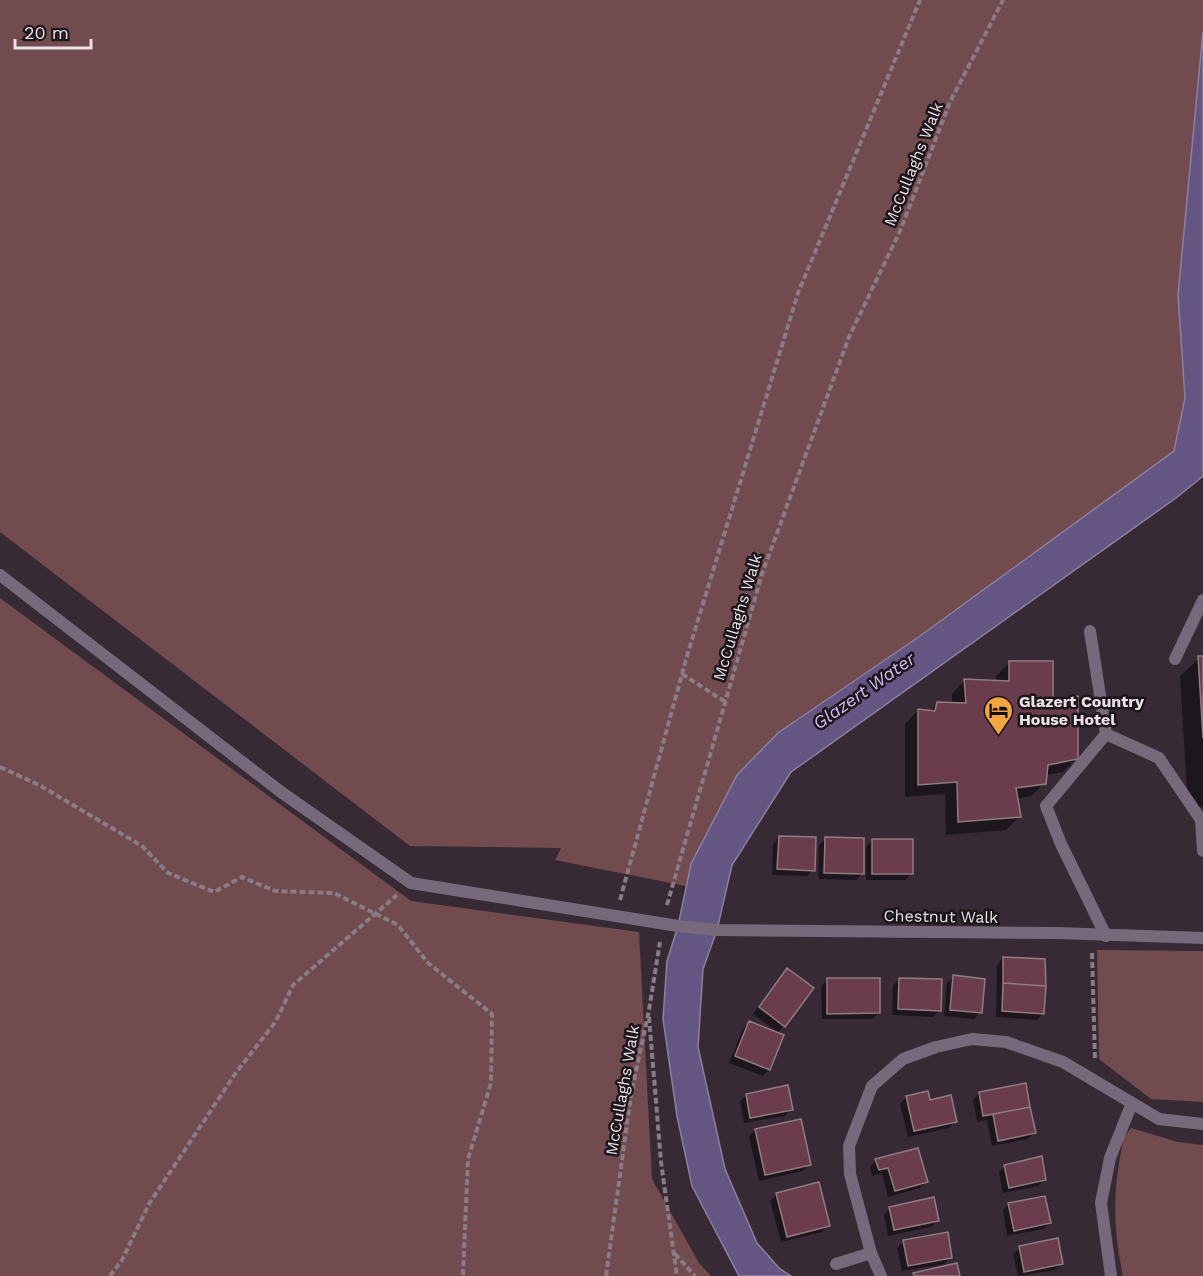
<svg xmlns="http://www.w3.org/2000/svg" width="1203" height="1276" viewBox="0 0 1203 1276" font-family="'Work Sans',sans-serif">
<rect width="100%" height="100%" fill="#382a35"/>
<!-- green -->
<path fill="#724b4f" d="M0 0H1203V31L1178 295 1185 398 1174 451 920 636 778 733 691 864 686 886 555 860 561 848 410 846 0 532Z
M0 598 411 901 639 932 652 1179 699 1263 711 1276H0Z
M1097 950 1203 951V1102L1151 1099 1099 1059Z
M1131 1128 1178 1142 1203 1145V1276H1123C1112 1223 1113 1189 1124 1137Z"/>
<!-- water -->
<path fill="#655582" stroke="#8d7fa1" stroke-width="1.5" d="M1203 31V476L1176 498 791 772 732 865 717 930 703 969 698 1047 725 1169 757 1243 780 1269 791 1276H739L692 1186 677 1116 663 1019 667 961 678 926 691 864 737 775 778 733 920 636 1174 451 1185 398 1178 295Z"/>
<!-- shadow -->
<path fill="#0007" d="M1203 657V807L1188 808 1180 676 1199 658Z
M1009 663 1051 701 1076 759 1063 772 1046 775 1045 783 1031 796 1016 799 1019 817 1006 830 946 835 945 794 905 797V724L918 710 929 712 937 704H952V694L965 680 996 682V676Z
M779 837 813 870 807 876 772 875 773 844Z
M825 839 863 873 856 880 818 879 819 845Z
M872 840 911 874 905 880H866V847Z
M1003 958 1043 1013 1037 1020 996 1017 997 965Z
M781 976 784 1026 778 1032 753 1014Z
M954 977 980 1012 974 1019 944 1016 947 983Z
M899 979 940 1010 933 1017 892 1015 893 986Z
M828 980 879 1013 872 1019H822L821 986Z
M749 1023 769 1069 763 1076 729 1063 743 1029Z
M979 1093 1034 1133 1028 1139 992 1146 987 1120 977 1122 973 1100Z
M747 1095 791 1109 785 1116 744 1123 740 1101Z
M906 1097 928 1101 955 1121 949 1128 908 1137 900 1104Z
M755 1130 809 1164 803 1171 759 1181 749 1137Z
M876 1160 926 1182 920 1188 888 1197 882 1173 872 1176 870 1167Z
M1005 1166 1045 1179 1038 1186 1003 1193 999 1172Z
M777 1194 828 1225 822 1232 781 1242 770 1201Z
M1009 1204 1049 1223 1043 1229 1007 1236 1003 1210Z
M890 1208 937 1221 931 1227 888 1236 884 1214Z
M904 1241 951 1257 944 1264 902 1271 897 1248Z
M1020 1248 1062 1263 1055 1270 1018 1276 1013 1254Z"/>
<!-- building -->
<path fill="#6b3b4e" stroke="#907c83" stroke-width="1.5" d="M1198 656H1203V738Z
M1009 661H1053V699L1078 696V759L1048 765 1046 784 1016 788 1021 817 958 822 957 782 918 785V709L935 711 937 702 966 703 964 679 1009 681Z
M779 836 816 837 815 871 777 869Z
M825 837 864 838V874L824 873Z
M872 839H913V874H872Z
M1003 957 1045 959 1046 986 1003 983Z
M787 968 814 988 785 1027 759 1007Z
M953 975 985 979 982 1013 950 1010Z
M827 978H880V1013L827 1014Z
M899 978 942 979 941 1011 898 1009Z
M1003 983 1046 986 1044 1014 1002 1011Z
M749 1021 784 1035 770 1070 735 1056Z
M1026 1083 1030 1107 983 1116 979 1092Z
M788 1085 793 1110 750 1118 746 1094Z
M928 1091 930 1100 951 1095 957 1122 914 1131 906 1096Z
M1030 1107 1036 1133 998 1141 993 1114Z
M801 1119 811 1165 765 1175 755 1129Z
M918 1148 928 1182 895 1191 888 1168 879 1170 875 1159Z
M1042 1156 1046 1180 1009 1188 1004 1165Z
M819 1182 830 1226 787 1237 776 1193Z
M1045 1196 1051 1223 1014 1231 1008 1203Z
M934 1197 939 1221 894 1230 889 1207Z
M948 1232 952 1258 908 1266 903 1240Z
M1058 1238 1063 1264 1024 1272 1019 1246Z
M957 1263 960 1276H914L913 1273Z"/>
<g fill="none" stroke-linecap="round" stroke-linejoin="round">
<!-- path -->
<path stroke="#897c86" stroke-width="4" stroke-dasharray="6 3" stroke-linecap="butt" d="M682 674 724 701
M0 767 41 786 142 846 168 873 214 892 242 877 275 891 334 893 398 925 428 963 492 1014 491 1083 468 1159 463 1276
M620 900 687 656 798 293 920 0
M667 905 762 574 849 337 900 231 950 102 1003 0
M1092 953 1095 1059
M649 1017 661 1162 677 1276
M675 1254 695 1276
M110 1276 122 1260 149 1204 235 1074 276 1021 293 985 397 895
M606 1276 631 1095 649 1010 660 942"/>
<!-- service -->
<path stroke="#77697b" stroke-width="12" d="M0 575 281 792 411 883 678 926
M1090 631 1106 734 1046 806 1061 844 1106 936
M1175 659 1203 600
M1106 734 1159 758 1201 820 1203 851"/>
<!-- minor -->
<path stroke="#77697b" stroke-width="12" d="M678 926 717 930 1058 933 1203 938
M836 1264 871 1253
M881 1276 871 1253 850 1174 849 1146 872 1086 903 1059 936 1047 972 1039 1006 1042 1063 1062 1159 1119 1203 1124
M1111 1276 1101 1203 1110 1158 1132 1103"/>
</g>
<!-- icons -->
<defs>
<symbol id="hotel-pin" viewBox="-11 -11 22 30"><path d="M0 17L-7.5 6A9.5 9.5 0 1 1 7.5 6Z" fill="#f3a443" stroke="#1c151a"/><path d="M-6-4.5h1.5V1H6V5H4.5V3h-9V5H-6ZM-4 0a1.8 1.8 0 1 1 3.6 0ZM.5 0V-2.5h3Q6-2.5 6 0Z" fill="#111"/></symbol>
</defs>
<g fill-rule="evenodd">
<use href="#hotel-pin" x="982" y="694" width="33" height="45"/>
</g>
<g text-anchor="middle" stroke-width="5" stroke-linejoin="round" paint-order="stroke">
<!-- street labels -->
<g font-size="16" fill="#ebe1e8" stroke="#1c151a">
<text transform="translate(913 164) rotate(-68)" y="6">McCullaghs Walk</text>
<text transform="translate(737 617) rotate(-73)" y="6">McCullaghs Walk</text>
<text transform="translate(941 916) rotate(1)" y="6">Chestnut Walk</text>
<text transform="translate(622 1090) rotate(-80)" y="6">McCullaghs Walk</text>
</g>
<!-- poi labels -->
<g font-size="16" font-weight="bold" fill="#ebe1e8" stroke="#1c151a" text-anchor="start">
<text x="1019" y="707">Glazert Country<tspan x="1019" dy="18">House Hotel</tspan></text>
</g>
<!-- water labels -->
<g font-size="18" font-style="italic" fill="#d1bef7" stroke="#1c151a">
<text transform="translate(864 691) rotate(-35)" y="6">Glazert Water</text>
</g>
</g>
<!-- scale -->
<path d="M15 39v9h76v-9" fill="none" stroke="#ebe1e8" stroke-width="3"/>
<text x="24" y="39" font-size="18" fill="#ebe1e8" stroke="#1c151a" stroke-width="4.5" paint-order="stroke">20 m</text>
</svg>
